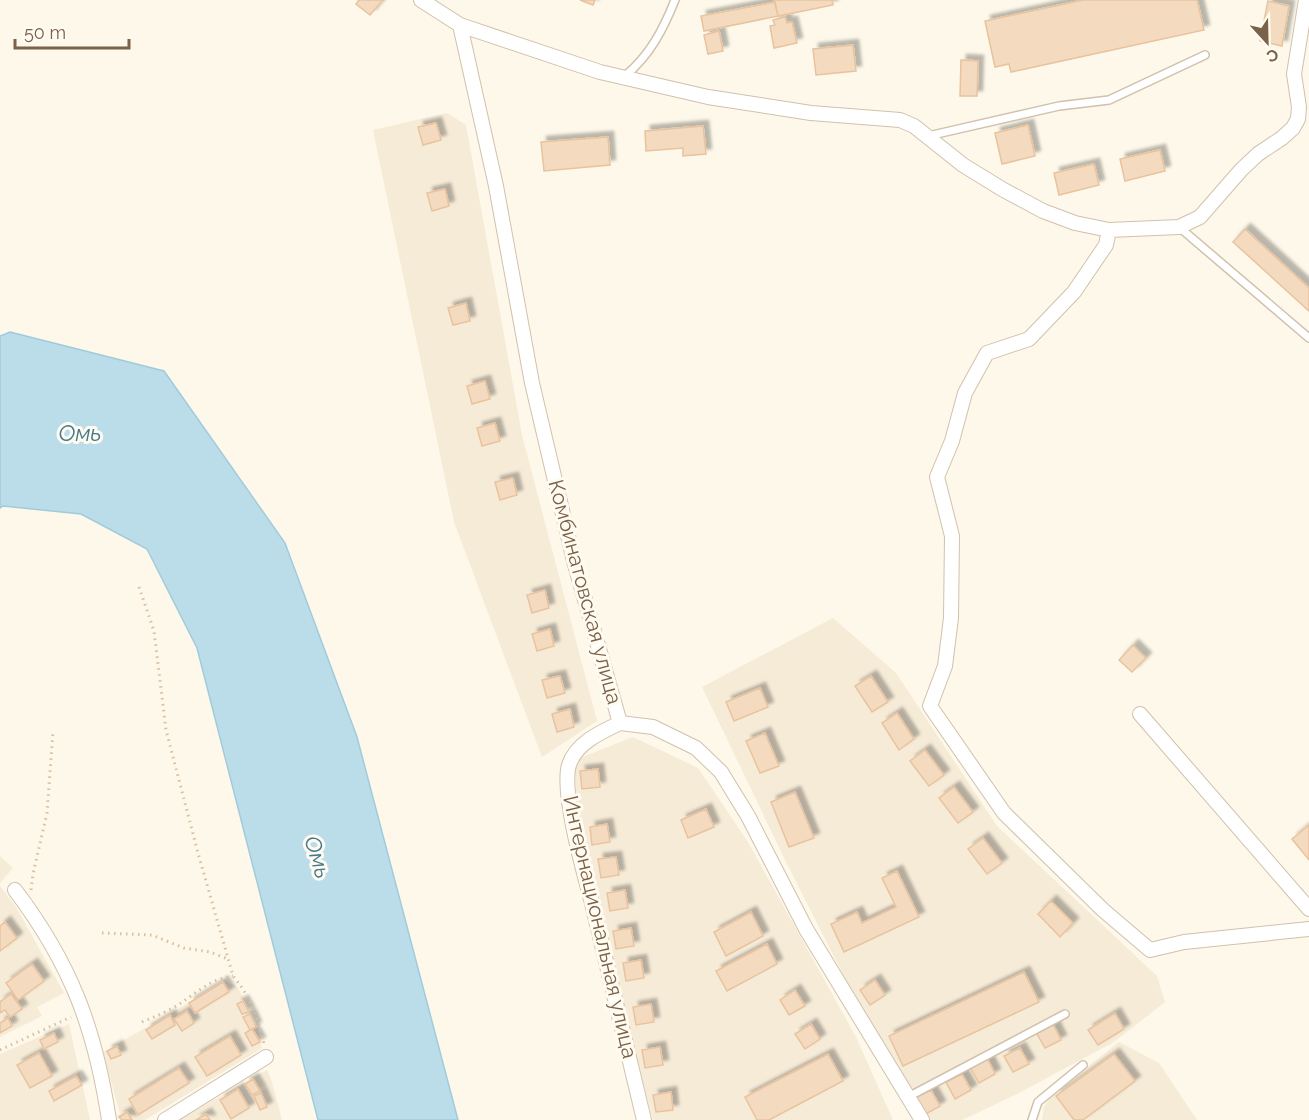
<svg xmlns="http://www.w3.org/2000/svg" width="1309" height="1120" viewBox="0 0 1309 1120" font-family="Raleway,sans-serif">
<defs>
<filter id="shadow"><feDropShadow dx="5.5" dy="-5.5" stdDeviation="1.5" flood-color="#0004"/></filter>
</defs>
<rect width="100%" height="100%" fill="#fdf8e9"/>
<!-- residential -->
<path fill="#f6ebd7" d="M447 113 466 125 522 435 597 721 542 757 454 522 373 130Z
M833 618 896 673 997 826 1157 976 1165 1002 1114 1042 1015 1095 962 1120H926L855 998 787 864 702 687Z
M633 737 698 768 748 842 856 1037 893 1120H653L612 964 576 800 575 760Z
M0 856 13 868 0 883Z
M0 886 16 907 64 993 37 1007 42 1016 0 1037Z
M224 980 237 987 245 1000 257 1027 262 1048 145 1120H120L117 1116 120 1114 103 1052 170 1014Z
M69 1024 90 1120H0V1054Z
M1119 1042 1159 1063 1197 1120H1042L1044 1107 1052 1095Z
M267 1070 271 1079 282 1120H178Z"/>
<!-- water -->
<path fill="#bbdde9" stroke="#a1cbdb" stroke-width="1.5" d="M10 332 164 371 285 543 357 737 458 1120H318L197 648 147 549 81 514 3 506 0 508V336Z"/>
<!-- building -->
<path fill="#f4dbbf" stroke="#e8c39e" stroke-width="1.5" filter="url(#shadow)" d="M359 0H381L382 1 370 15 356 4Z
M580 0H595L593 5Z
M774 0H832L833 5 778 16Z
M1083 0H1197L1204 30 1011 72 1009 64 995 67 985 21Z
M1268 1 1289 6 1282 46 1260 41Z
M775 2 778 16 704 31 701 16Z
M785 17 787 23 792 22 797 43 774 48 770 26 775 25 773 20Z
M719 31 723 51 708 54 704 35Z
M853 45 856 71 816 75 813 49Z
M961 60 978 61 977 96H960Z
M436 123 441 140 423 145 418 127Z
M1028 125 1035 156 1002 164 995 133Z
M703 126 706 154 683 156V148L646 151 645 131Z
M608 137 610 165 544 171 541 142Z
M1160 150 1165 171 1125 181 1120 159Z
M1094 164 1099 185 1059 195 1054 173Z
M445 189 449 206 432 211 427 193Z
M1245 229 1309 288V311L1233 242Z
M466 303 470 321 453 325 448 308Z
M485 381 490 399 472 404 467 386Z
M495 423 500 441 482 446 477 428Z
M513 478 517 495 500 500 495 482Z
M545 590 549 608 532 613 527 595Z
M550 629 554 646 537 651 532 634Z
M1133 645 1146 658 1132 672 1119 660Z
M560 676 565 693 547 698 542 680Z
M871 676 888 702 872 712 855 686Z
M760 688 768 707 734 721 726 702Z
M570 709 574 727 557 732 552 714Z
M897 713 914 739 899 750 882 723Z
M765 733 779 766 760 773 746 741Z
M925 750 944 775 929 786 910 761Z
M598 769 600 787 582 789 580 771Z
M954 787 973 812 958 823 939 798Z
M795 792 814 838 789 847 771 802Z
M706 809 714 827 688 838 681 820Z
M607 824 610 842 592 845 590 827Z
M1309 825V860L1292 839Z
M983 838 1002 863 987 874 968 849Z
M616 857 619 875 601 878 598 859Z
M897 871 919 917 844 952 831 924 857 912 862 923 896 907 882 878Z
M625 890 628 908 610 911 607 893Z
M1051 901 1073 923 1060 937 1038 914Z
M751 912 763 936 726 956 714 932Z
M5 922 17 938 0 951V926Z
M631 928 634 946 616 949 613 931Z
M767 944 777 964 727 991 716 971Z
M641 960 644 978 626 981 623 963Z
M32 964 44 981 18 1000 6 983Z
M1024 972 1039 1002 903 1066 889 1036Z
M875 980 885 995 870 1005 860 990Z
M223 982 229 992 195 1013 189 1003Z
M795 990 805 1006 789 1015 780 1000Z
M11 994 22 1009 10 1017 5 1010 0 1013V1002Z
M243 1001 249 1012 242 1014 237 1004Z
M651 1004 654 1022 636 1025 633 1007Z
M187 1011 194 1023 182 1031 174 1019Z
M1115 1013 1124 1029 1098 1045 1088 1030Z
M250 1014 256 1027 250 1030 243 1017Z
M170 1015 175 1025 152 1039 146 1030Z
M8 1018 12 1026 0 1033V1023Z
M811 1024 820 1039 805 1049 795 1034Z
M1053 1024 1061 1040 1045 1048 1036 1032Z
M252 1029 260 1042 252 1046 245 1033Z
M54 1033 58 1042 44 1049 40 1040Z
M230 1036 241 1055 207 1076 195 1057Z
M117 1046 121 1055 111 1059 107 1051Z
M660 1047 663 1065 645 1068 642 1050Z
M1020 1048 1029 1064 1013 1072 1004 1056Z
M39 1053 52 1076 30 1088 17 1065Z
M828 1054 843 1081 769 1120H757L745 1097Z
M1114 1054 1135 1081 1083 1120H1074L1056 1096Z
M987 1058 995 1074 979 1083 970 1067Z
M179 1068 189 1083 138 1115 129 1099Z
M962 1074 971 1090 955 1099 946 1082Z
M76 1076 82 1085 54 1101 49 1091Z
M253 1079 260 1091 252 1095 245 1084Z
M238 1089 249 1108 231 1119 220 1100Z
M931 1090 940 1106 924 1115 915 1098Z
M671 1092 673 1110 656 1112 653 1095Z
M261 1093 267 1107 260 1110 254 1096Z
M127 1112 132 1120H122L119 1117Z
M206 1114 210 1120H196Z"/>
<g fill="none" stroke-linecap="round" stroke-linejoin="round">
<defs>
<path id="service" d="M625 76C650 55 663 30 675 0
M928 136 1059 106 1109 100 1205 55
M1179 227 1309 338
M908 1097 1065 1014
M1032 1120 1038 1102 1083 1065"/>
<path id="minor" d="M421 0 460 25 600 72 708 97 811 113 900 120 914 126 963 165 1002 189 1043 211 1075 223 1109 230 1179 227 1200 217 1241 170 1258 154 1282 138 1293 128 1298 119 1299 107 1294 74 1306 0
M460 25 496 186 532 383 574 561 620 723
M1109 230 1106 245 1074 292 1029 339 987 353 965 393 952 441 937 477 952 536 951 618 945 666 930 706 1004 813 1103 910 1150 950 1184 942 1309 929
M1140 714 1309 909
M620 723 653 727 696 748 721 772 748 816 806 929 922 1120
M620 723C601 732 576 743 569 765 561 792 584 873 592 903 609 976 627 1048 644 1120
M15 890C71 964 95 1028 109 1120
M165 1120 266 1057"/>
</defs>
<!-- service casing -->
<use href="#service" stroke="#d1c1ad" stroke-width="10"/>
<!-- minor casing -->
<use href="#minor" stroke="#d1c1ad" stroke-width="16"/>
<!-- path -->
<path stroke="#dabea1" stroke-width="3" stroke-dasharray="1.5 4.5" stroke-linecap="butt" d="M139 587 154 631 166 730 198 853 233 976C250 996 258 1018 264 1044
M31 890 33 874 47 813 53 731
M102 933 152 935 184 948 210 952 228 959
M142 1022C151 1018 160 1015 169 1010 191 999 207 979 233 976
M0 1050 71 1017"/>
<!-- service -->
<use href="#service" stroke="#fff" stroke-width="7"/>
<!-- minor -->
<use href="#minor" stroke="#fff" stroke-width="14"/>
</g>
<g text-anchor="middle" stroke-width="6" stroke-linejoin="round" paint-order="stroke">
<!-- street labels -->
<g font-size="21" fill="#7a614a" stroke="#fffbf0">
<text transform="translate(585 592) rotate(75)" y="7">Комбинатовская улица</text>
<text transform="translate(600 927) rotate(77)" y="7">Интернациональная улица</text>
</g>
<!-- water labels -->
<g font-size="22" font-style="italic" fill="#42798e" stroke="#fffbf0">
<text x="80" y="441">Омь</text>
<text transform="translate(318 857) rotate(73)" y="8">Омь</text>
</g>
</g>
<!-- north arrow -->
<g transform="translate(1267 42) rotate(158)" stroke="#fffbf0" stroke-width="4.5" paint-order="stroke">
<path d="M0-4.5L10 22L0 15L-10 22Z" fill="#7a614a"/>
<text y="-9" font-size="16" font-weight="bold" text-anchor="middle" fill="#7a614a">С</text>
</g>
<!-- scale -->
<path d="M15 39v9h114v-9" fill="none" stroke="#7a614a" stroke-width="3"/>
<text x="24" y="39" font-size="18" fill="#7a614a" stroke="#fffbf0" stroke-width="4.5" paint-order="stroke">50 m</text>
</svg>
